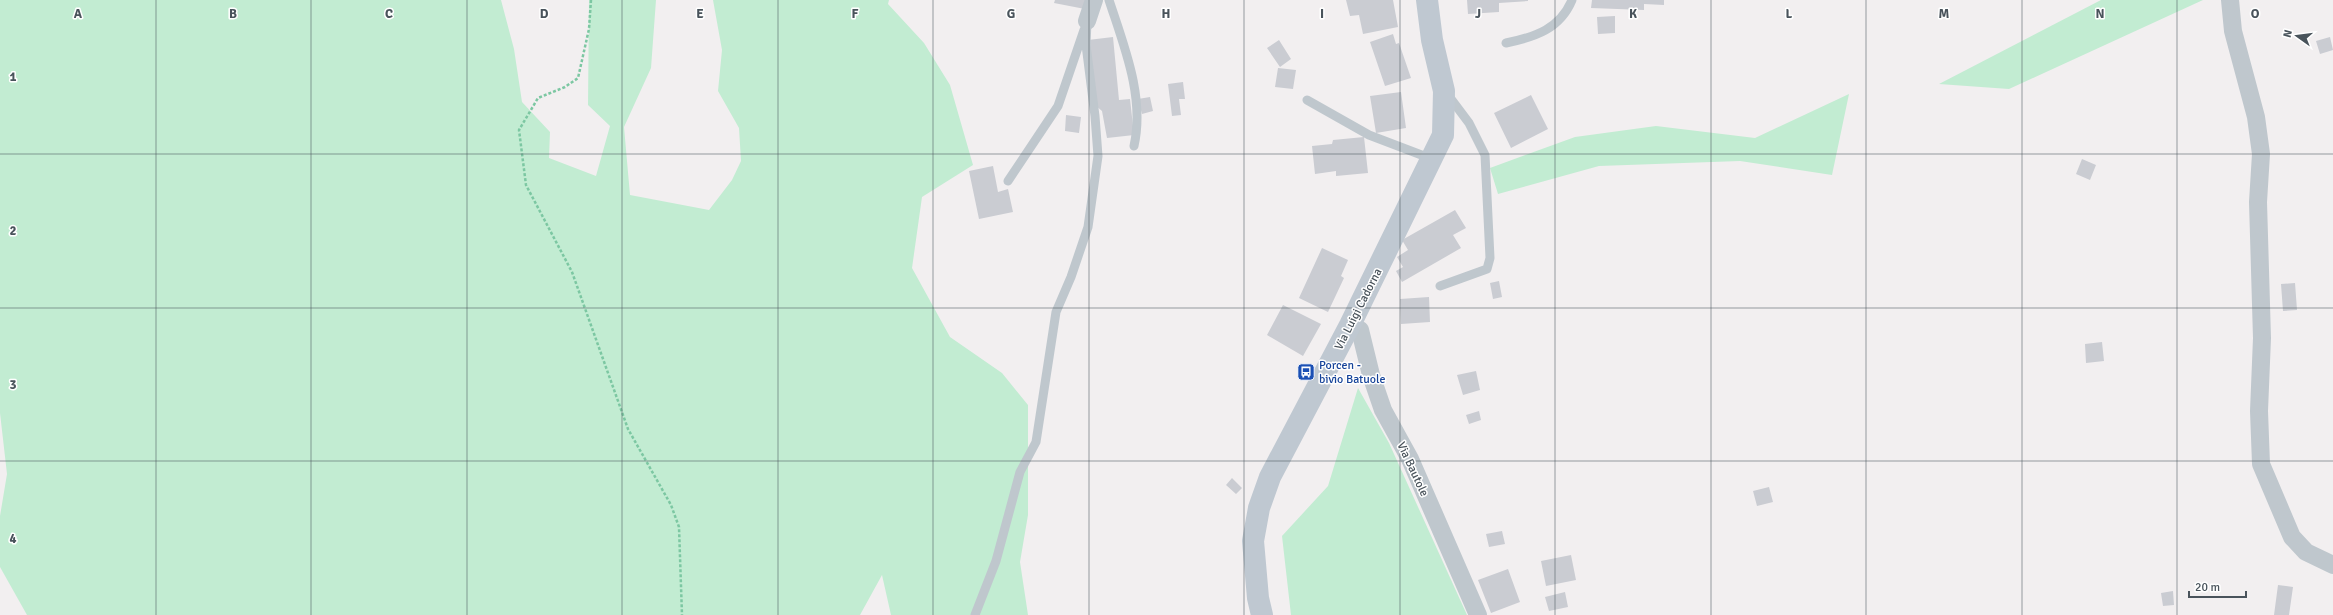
<svg xmlns="http://www.w3.org/2000/svg" width="2333" height="615" viewBox="0 0 2333 615" font-family="Signika,sans-serif">
<rect width="100%" height="100%" fill="#f2eff0"/>
<!-- green -->
<path fill="#c2ecd2" d="M0 0H501L514 49 522 102 550 132 549 158 596 176 610 126 588 105 589 0H656L651 68 624 127 630 195 709 210 732 180 741 161 739 128 718 91 722 50 713 0H889L888 4 924 43 950 85 973 165 922 197 912 268 950 337 1002 373 1028 405V515L1020 562 1028 615H891L882 575 860 615H27L0 567V516L7 474 0 413Z
M2101 0H2203L2009 89 1939 84Z
M1849 94 1832 175 1740 161 1599 166 1498 194 1490 168 1575 137 1656 126 1755 138Z
M1358 388 1389 443 1467 615H1291L1282 536 1328 486Z"/>
<!-- building -->
<path fill="#caccd2" d="M1055 0H1086L1085 9 1054 3Z
M1346 0H1393L1398 27 1363 34 1359 15 1350 16Z
M1467 0H1528V1L1499 3V12L1468 14Z
M1592 0H1664V5L1644 4V10L1591 8Z
M1615 16V33L1598 34 1597 17Z
M1393 34 1396 44 1399 43 1411 78 1385 86 1370 42Z
M1113 37 1119 100 1130 99 1134 135 1107 138 1102 111 1095 105 1088 40Z
M2330 37 2333 50 2320 54 2316 41Z
M1279 40 1291 59 1280 67 1267 48Z
M1278 68 1296 70 1293 89 1275 87Z
M1183 82 1185 99H1179L1181 115 1172 116 1168 84Z
M1401 92 1406 128 1376 133 1370 96Z
M1531 95 1548 129 1511 148 1494 113Z
M1150 97 1153 111 1142 114 1138 99Z
M1066 115 1081 117 1079 133 1065 131Z
M1364 137 1368 173 1336 176V171L1315 174 1312 146 1332 144 1333 140Z
M2082 159 2096 165 2090 180 2076 174Z
M993 166 998 192 1008 189 1013 212 979 219 969 171Z
M1455 210 1466 228 1453 235 1461 248 1402 282 1396 271 1403 267 1397 257 1408 250 1402 240Z
M1322 248 1348 260 1341 276 1344 278 1328 312 1299 298Z
M1499 281 1502 297 1493 299 1490 283Z
M2295 283 2297 310 2283 311 2281 284Z
M1429 297 1430 322 1401 324 1400 299Z
M1283 305 1321 324 1303 356 1267 335Z
M2102 342 2104 361 2086 363 2085 344Z
M1476 371 1480 390 1463 395 1457 375Z
M1479 411 1481 420 1469 424 1466 415Z
M1232 478 1242 488 1236 494 1226 485Z
M1769 487 1773 502 1757 506 1753 491Z
M1502 531 1505 544 1489 547 1486 534Z
M1571 555 1576 580 1546 586 1541 561Z
M1508 569 1520 602 1491 613 1478 580Z
M2278 585 2293 587 2289 615H2274Z
M2173 591 2174 605 2163 606 2161 593Z
M1565 592 1568 607 1549 611 1545 597Z"/>
<g fill="none" stroke-linecap="round" stroke-linejoin="round">
<!-- path -->
<path stroke="#7cc7a2" stroke-width="2.5" stroke-dasharray="3 2" stroke-linecap="butt" d="M591 0 589 29 578 78 565 87 538 98 519 130 526 185 572 272 628 429 671 505 679 527 682 615"/>
<!-- lane -->
<path stroke="#bfc7cd" stroke-width="9" d="M1109 0C1124 46 1145 97 1134 146
M1506 43C1535 37 1560 29 1572 0
M1307 100 1369 135 1432 159
M1008 181 1058 106 1084 30
M1440 286 1487 269 1490 258 1485 155 1469 123 1448 95
M975 615 996 561 1020 472 1036 442 1056 312 1071 277 1088 227 1098 156 1095 116 1086 45 1087 21"/>
<!-- street -->
<path stroke="#bfc7cd" stroke-width="18" d="M2230 0 2233 31 2256 117 2261 154 2258 202 2262 338 2259 411 2261 464 2292 537 2306 552 2333 565
M1087 21 1094 0
M1350 325 1360 330 1371 375 1383 410 1410 459 1478 615"/>
<!-- secondary -->
<path stroke="#bfc8d1" stroke-width="22" d="M1262 615 1258 598 1253 541 1259 508 1270 477 1350 325 1443 135 1444 91 1432 40 1427 0"/>
</g>
<!-- grid -->
<path fill="none" stroke="#49535b" stroke-width="1" stroke-opacity="0.55" d="M156 0V615M311 0V615M467 0V615M622 0V615M778 0V615M933 0V615M1089 0V615M1244 0V615M1400 0V615M1555 0V615M1711 0V615M1866 0V615M2022 0V615M2177 0V615M0 154H2333M0 308H2333M0 461H2333"/>
<!-- icons -->
<defs>
<symbol id="bus-square" viewBox="-11 -11 22 22"><rect x="-9" y="-9" width="18" height="18" rx="4" fill="#1a4fb4" stroke="#fff"/><path d="M-5-6H5V4H4V6H2V4H-2V6H-4V4H-5ZM-3.5-4V0h7V-4ZM-3.5 1.2v1.5H-2V1.2ZM2 1.2v1.5H3.5V1.2Z" fill="#fff"/></symbol>
</defs>
<g fill-rule="evenodd">
<use href="#bus-square" x="1296" y="362" width="20" height="20"/>
</g>
<g text-anchor="middle" stroke-width="3" stroke-linejoin="round" paint-order="stroke">
<!-- street labels -->
<g font-size="12" fill="#49535b" stroke="#fff">
<text transform="translate(1358 309) rotate(-63)" y="4">Via Luigi Cadorna</text>
<text transform="translate(1413 469) rotate(65)" y="4">Via Bautole</text>
</g>
<!-- transit labels -->
<g font-size="12" fill="#164399" stroke="#fff" text-anchor="start">
<text x="1319" y="369">Porcen -<tspan x="1319" dy="14">bivio Batuole</tspan></text>
</g>
</g>
<g font-size="13" text-anchor="middle" font-weight="bold" fill="#49535b" stroke="#fff" stroke-width="3" stroke-linejoin="round" paint-order="stroke">
<text x="78" y="18">A</text>
<text x="233" y="18">B</text>
<text x="389" y="18">C</text>
<text x="544" y="18">D</text>
<text x="700" y="18">E</text>
<text x="855" y="18">F</text>
<text x="1011" y="18">G</text>
<text x="1166" y="18">H</text>
<text x="1322" y="18">I</text>
<text x="1478" y="18">J</text>
<text x="1633" y="18">K</text>
<text x="1789" y="18">L</text>
<text x="1944" y="18">M</text>
<text x="2100" y="18">N</text>
<text x="2255" y="18">O</text>
<text x="13" y="81">1</text>
<text x="13" y="235">2</text>
<text x="13" y="389">3</text>
<text x="13" y="543">4</text>
</g>
<!-- north arrow -->
<g transform="translate(2297 36) rotate(284)" stroke="#ffffff" stroke-width="3" paint-order="stroke">
<path d="M0-3L7 15L0 10L-7 15Z" fill="#49535b"/>
<text y="-6" font-size="11" font-weight="bold" text-anchor="middle" fill="#49535b">N</text>
</g>
<!-- scale -->
<path d="M2189 591v6h57v-6" fill="none" stroke="#49535b" stroke-width="2"/>
<text x="2195" y="591" font-size="12" fill="#49535b" stroke="#ffffff" stroke-width="3" paint-order="stroke">20 m</text>
</svg>
